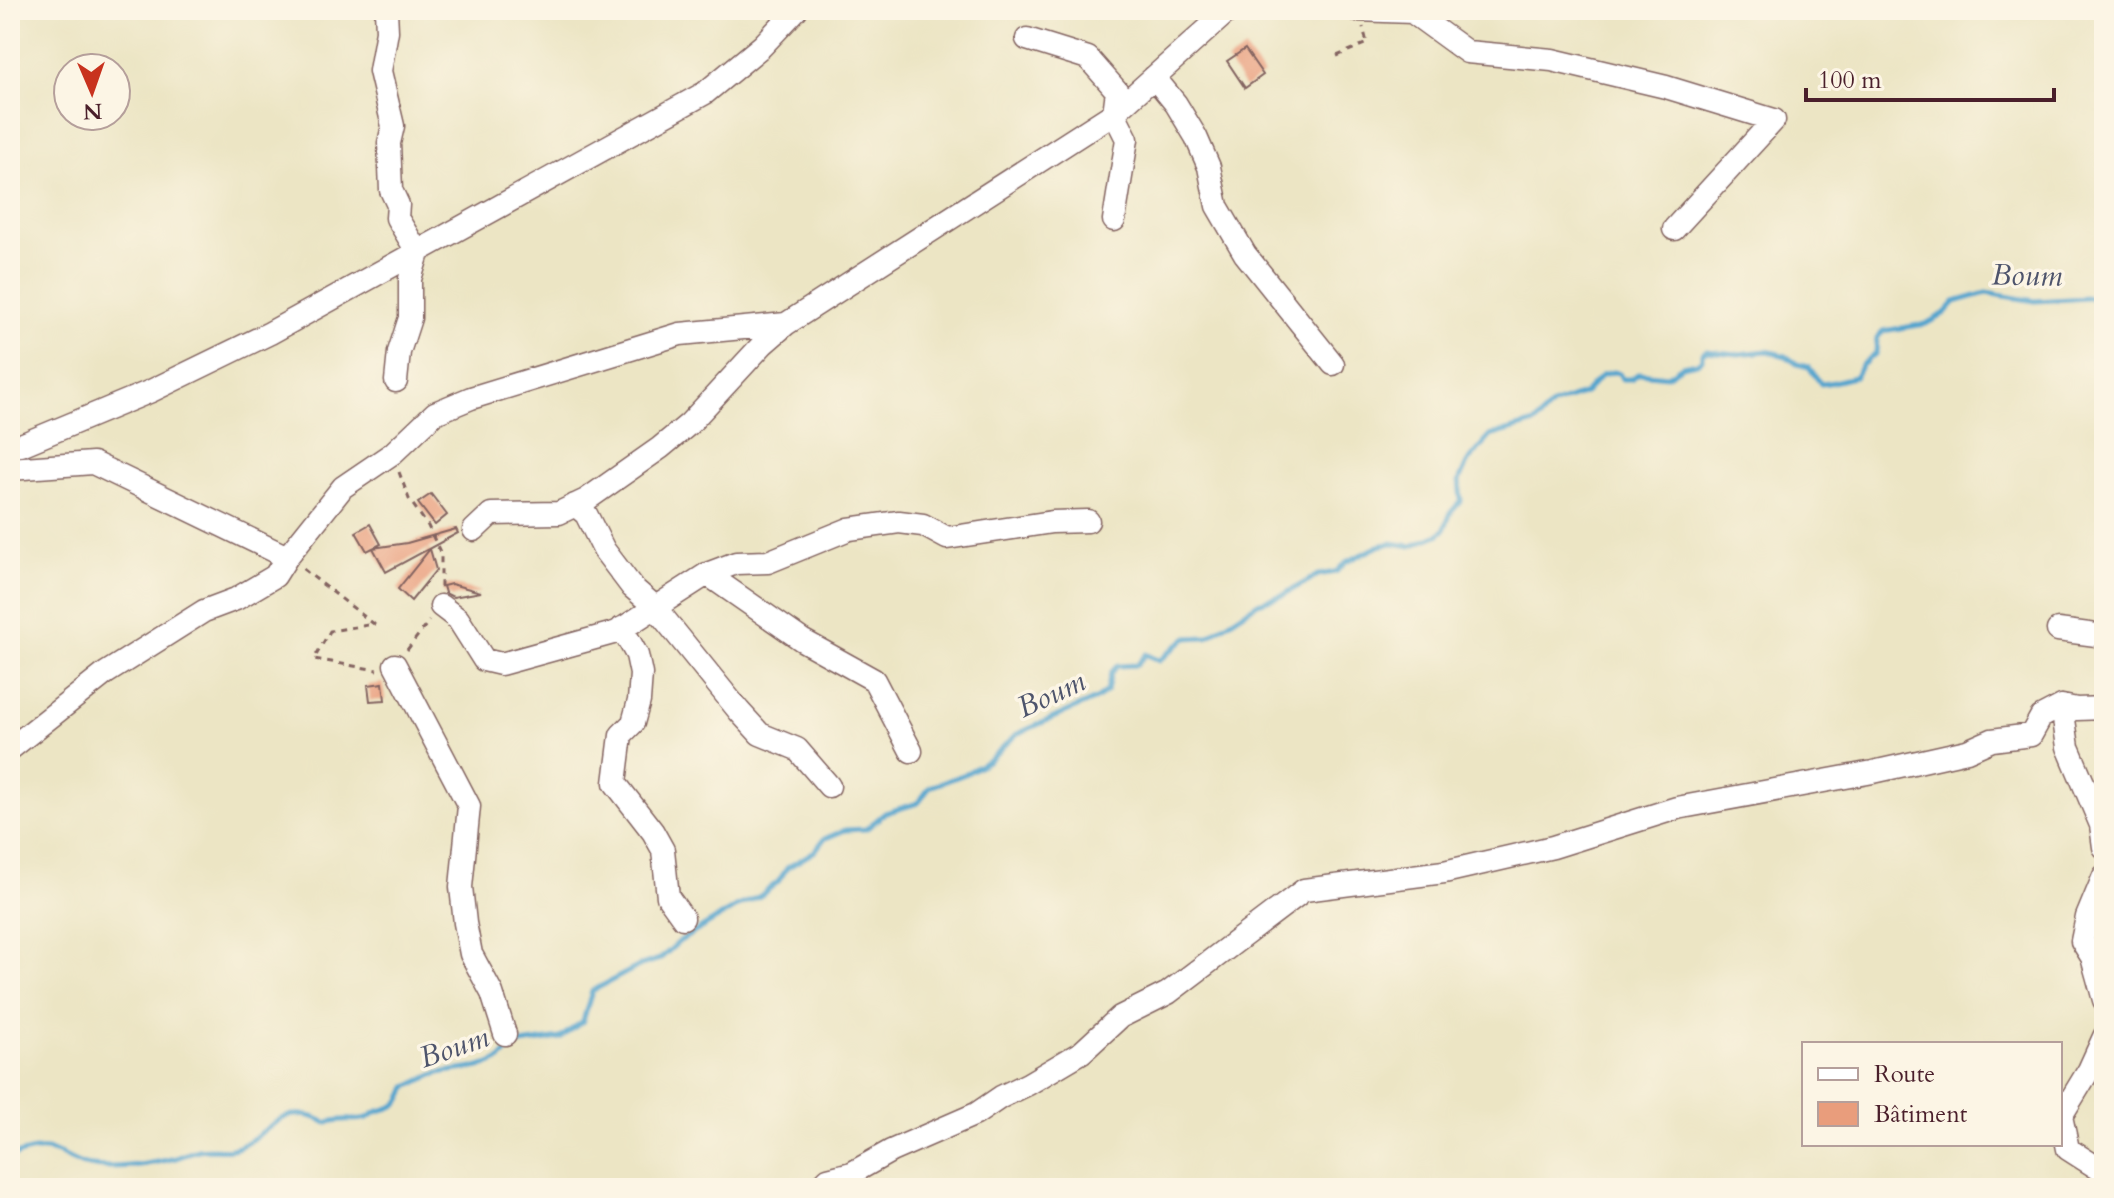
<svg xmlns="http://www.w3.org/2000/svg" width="2114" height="1198" viewBox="0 0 2114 1198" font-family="Cardo,serif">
<rect width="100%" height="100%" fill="#fcf5e5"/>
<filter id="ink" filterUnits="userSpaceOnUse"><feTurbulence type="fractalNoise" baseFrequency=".0125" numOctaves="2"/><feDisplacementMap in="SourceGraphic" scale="16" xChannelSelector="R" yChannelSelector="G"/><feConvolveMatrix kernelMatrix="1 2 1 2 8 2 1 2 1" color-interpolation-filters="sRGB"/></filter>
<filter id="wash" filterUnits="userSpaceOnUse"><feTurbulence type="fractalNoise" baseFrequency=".006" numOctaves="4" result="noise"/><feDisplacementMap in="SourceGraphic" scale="32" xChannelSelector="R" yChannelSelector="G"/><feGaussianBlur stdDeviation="1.8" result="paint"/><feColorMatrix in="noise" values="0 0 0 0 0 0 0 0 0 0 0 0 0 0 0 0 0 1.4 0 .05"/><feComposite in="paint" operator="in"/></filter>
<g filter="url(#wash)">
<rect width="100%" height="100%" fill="#ece5c4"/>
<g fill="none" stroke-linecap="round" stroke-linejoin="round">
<!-- stream -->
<path stroke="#53a4ce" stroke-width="5" d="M10 1157C25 1152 41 1146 57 1153 69 1157 77 1165 91 1166 119 1169 148 1165 176 1158 183 1156 190 1152 198 1150 211 1147 229 1153 241 1146 273 1130 284 1100 327 1123 340 1117 354 1122 367 1118 371 1116 374 1112 379 1111 397 1106 399 1107 407 1087 417 1083 426 1077 436 1074 457 1068 477 1071 497 1061 506 1057 507 1049 515 1045L560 1038 583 1021 592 991 641 965 660 959 680 941 736 907 760 896 778 882 787 868 815 851 824 839 845 830 866 829 885 813 918 803 930 787 965 774 989 760 1017 734 1098 698 1107 691 1111 673 1117 666 1137 665 1146 654 1159 661 1186 638 1207 637 1258 603 1283 595 1318 575 1336 572 1346 562 1379 546 1392 543 1411 546 1438 535 1444 530 1451 512 1461 501 1459 481 1467 463 1490 436 1535 423 1552 405 1585 393 1602 375 1613 372 1619 373 1622 379H1631L1639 373 1667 376 1682 366 1697 363 1702 359V353L1706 351 1739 354 1767 351 1786 356 1797 364 1809 367 1821 384C1832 383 1844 379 1855 377L1861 366 1876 353 1877 338 1883 331 1926 324 1945 313 1955 302 1986 293 2035 301 2104 297"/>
</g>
<g id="blocks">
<!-- building -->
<path fill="#e99d7c" d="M1245 49 1263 75 1245 88 1227 61Z
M431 494 447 515 435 525 418 503Z
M370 524 381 544 367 551 356 532Z
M456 529 458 533 386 572 373 548 407 543Z
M430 549 436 570 411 601 398 589Z
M451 584 481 592 453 597 445 593 443 586Z
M383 683 385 700 370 701 368 685Z"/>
</g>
</g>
<g filter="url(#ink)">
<use href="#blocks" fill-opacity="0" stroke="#836461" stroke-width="2"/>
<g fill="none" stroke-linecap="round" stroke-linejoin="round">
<defs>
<path id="minor" d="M386 10 387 31 380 71 393 126 389 143 391 190 398 205 397 218 418 253 410 279V318L399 352 396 381
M1357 10 1412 12 1467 52 1552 60 1666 87 1774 120 1674 229
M1027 39 1088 58 1117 91 1114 113 1127 139 1114 220
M1154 77 1176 104 1196 137 1209 167 1217 206 1245 254 1333 364
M10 446 21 445 151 391 270 333 705 93 762 46 796 10
M10 469 93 463 287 557
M575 505 586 514 604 550 632 587 654 606 739 711 760 734 797 749 829 786
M474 530 491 514 559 513 586 500 660 448 689 424 763 344 786 324
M707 574 802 640 874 680 911 751
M441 606 458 619 484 660 501 664 617 632 707 574 736 563 768 562 849 529 899 522 923 525 947 538 1052 522 1088 521
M622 628 637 655 641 674 639 701 633 723 621 735 615 783 653 832 663 850 668 897 683 918
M2058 630 2104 636
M395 665 469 806 461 887 465 923 471 954 492 993 505 1034
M2062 706 2068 747 2101 825 2104 847
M10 749 106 673 204 611 236 599 275 576 287 557 343 487 393 453 435 413 471 398 680 334 786 324 1114 113 1229 10
M2104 876 2087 917 2082 941 2092 957 2104 1000
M2104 1037 2089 1070 2061 1116 2068 1149 2104 1172
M819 1188 828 1179 852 1173 891 1151 976 1114 1001 1097 1028 1084 1082 1052 1120 1017 1168 993 1304 890 1444 872 1553 847 1677 808 1873 772 1967 751 1992 740 2031 735 2041 717 2062 706 2077 709 2104 708"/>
</defs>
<!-- minor casing -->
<use href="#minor" stroke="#836461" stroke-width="25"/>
<!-- path -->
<path stroke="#836461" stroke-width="3" stroke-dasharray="6 6" stroke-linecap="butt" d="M1337 56 1367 43 1363 27
M399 472 409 499 428 526 441 554V589
M303 569 374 624 330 631 314 659 377 670
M407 650 429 621"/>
<!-- minor -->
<use href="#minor" stroke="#fff" stroke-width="22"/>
</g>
</g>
<g text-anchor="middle" stroke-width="7" stroke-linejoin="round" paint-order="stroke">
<!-- water labels -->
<g font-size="30" font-style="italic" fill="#4e546c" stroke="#fcf5e5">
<text transform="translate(2027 275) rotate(1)" y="10">Boum</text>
<text transform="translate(1051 694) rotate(-25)" y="10">Boum</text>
<text transform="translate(454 1047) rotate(-19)" y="10">Boum</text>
</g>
</g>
<!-- margin -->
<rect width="2114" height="1198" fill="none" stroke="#fcf5e5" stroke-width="40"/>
<!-- legend -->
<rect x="1802" y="1042" width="260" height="104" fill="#fcf5e5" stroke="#b59f9b" stroke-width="2"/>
<rect x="1818" y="1068" width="40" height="12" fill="#ffffff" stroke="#b59f9b" stroke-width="2"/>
<text x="1874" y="1082" font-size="24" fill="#4a1f2b">Route</text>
<rect x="1818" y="1102" width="40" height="24" fill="#e99d7c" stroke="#b59f9b" stroke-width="2"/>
<text x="1874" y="1122" font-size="24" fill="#4a1f2b">Bâtiment</text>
<!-- north arrow -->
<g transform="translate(92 92) rotate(178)"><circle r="38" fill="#fcf5e5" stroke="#b59f9b" stroke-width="2"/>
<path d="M0-6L14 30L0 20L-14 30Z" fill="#c8321e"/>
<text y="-12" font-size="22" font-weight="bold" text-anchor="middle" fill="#4a1f2b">N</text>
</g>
<!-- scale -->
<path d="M1806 88v12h248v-12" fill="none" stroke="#4a1f2b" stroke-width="4"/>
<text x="1818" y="88" font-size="24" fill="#4a1f2b" stroke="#fcf5e5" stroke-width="6" paint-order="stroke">100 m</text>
</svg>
